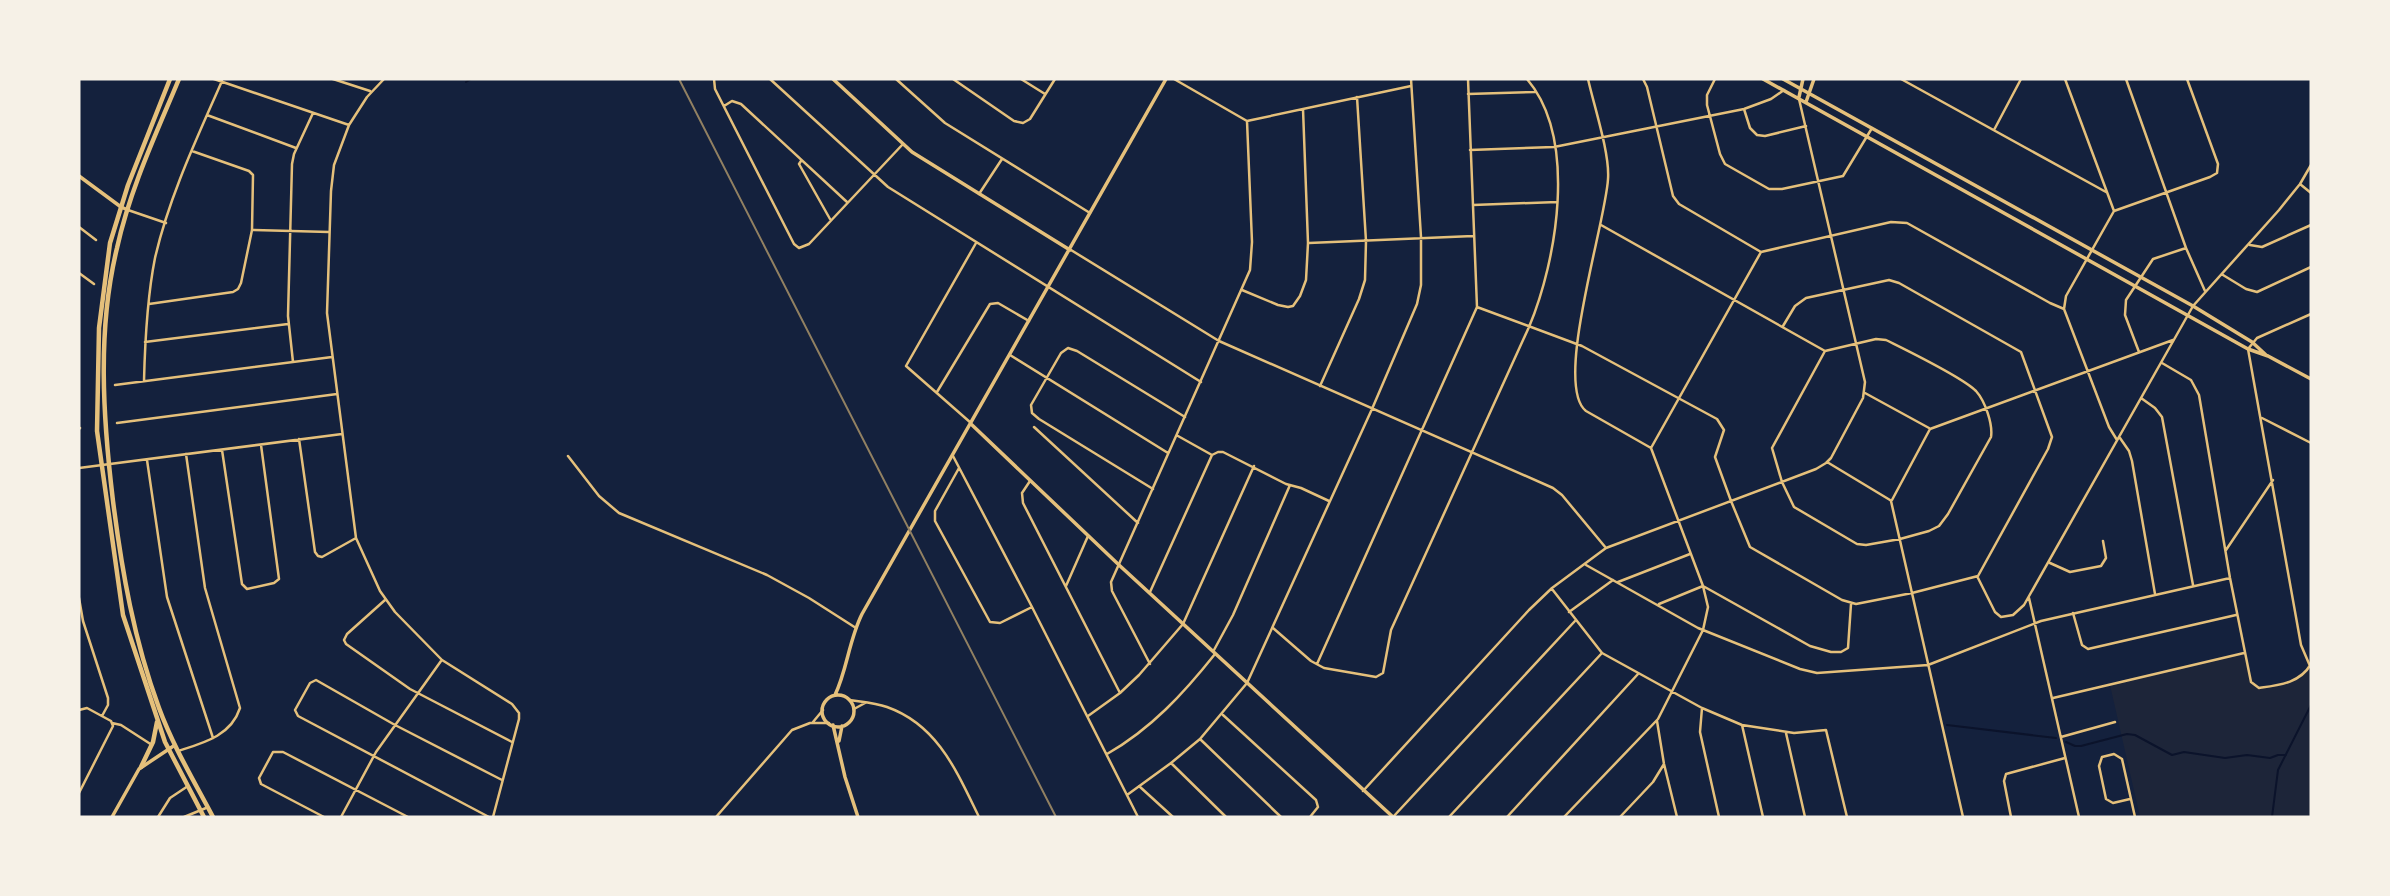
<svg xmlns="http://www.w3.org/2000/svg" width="2390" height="896" viewBox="0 0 2390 896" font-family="Mulish,sans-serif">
<rect width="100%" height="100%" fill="#14213d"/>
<!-- green -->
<path fill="#1d2539" d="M2243 654 2256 687 2260 689 2300 679 2311 665V817H2140L2110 685Z"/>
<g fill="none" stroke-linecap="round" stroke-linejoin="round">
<!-- stream -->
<path stroke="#0b132b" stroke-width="2" d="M466 82 471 79
M1947 725 2056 738
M2066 742 2075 746H2081L2127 734 2135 735 2172 755 2184 752 2225 758 2247 755 2270 758 2278 755H2286
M2272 817 2278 770 2311 705"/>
<!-- minor -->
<path stroke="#e5c07b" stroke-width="2.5" d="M214 79 349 125
M333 79 370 91
M384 79 367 97 349 125 334 165 331 191 327 313 356 538 380 591 395 612 442 660 512 704 519 713V719L493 817
M714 79 715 89 794 244 799 248 809 244 903 144
M770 79 888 187 1201 382
M896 79 945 123 1090 213
M953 79 1014 121 1023 123 1030 119 1055 79
M1021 79 1045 94
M1174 79 1247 121 1411 86
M1643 79 1647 87 1673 196 1679 204 1761 252 1891 222 1907 223 2050 303 2064 309 2109 427 2117 440
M1715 79 1707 95V105L1720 154 1725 164 1769 189H1782L1843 176 1872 128
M1901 79 2106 192
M2065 79 2114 211
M2126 79 2186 248 2205 291
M1468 94 1535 92
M724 106 732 101 741 104 847 202
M1744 109 1750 128 1757 135 1765 136 1806 126
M207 115 296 148
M1994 130 2021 79
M1470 150 1554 147 1744 109 1771 99 1784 90
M801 161 799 164 830 219
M2300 184 2311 193
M979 194 1002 159
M1473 205 1557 202
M128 210 166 223
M1601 225 1825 351 1876 339 1886 340C1906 350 1962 377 1976 391 1985 401 1993 424 1991 437L1948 514 1939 526 1929 531 1900 539 1866 545 1857 544 1794 507 1782 482 1772 448 1825 351
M79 227 96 240
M252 230 329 232
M1309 243 1473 236
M2250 245 2262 247 2311 225
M1071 250 1219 341 1553 488 1562 495 1606 548
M79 273 94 284
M2223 275 2246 289 2257 292 2311 267
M1242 290 1278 305 1288 307 1293 306 1300 296 1306 280 1308 243 1303 109
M149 304 233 292 238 289 241 283 252 230 253 175 249 171 192 151
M1477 307 1582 346 1717 419 1724 430 1715 457 1731 501 1750 547 1842 600 1856 604 1912 593 1978 576 2048 449 2052 437 2021 352 1899 283 1889 280 1806 298 1795 306 1783 326
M2064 309 2066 296 2114 211 2210 177 2217 173 2218 164 2187 79
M145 342 288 324
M2139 352 2125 315 2126 300 2153 259 2186 248
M1010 355 1168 453
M293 362 288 316 292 164 294 154 313 113
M2162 363 2191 380 2199 395 2230 578 2251 682 2259 688C2280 685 2300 683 2311 664
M144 381C145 340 147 298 155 258 169 197 197 138 222 81
M115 385 332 357
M1320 386 1359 299 1365 280 1366 241 1357 97
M937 392 990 304 998 303 1029 321
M1865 393 1929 428
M2141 398 2155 408 2162 417 2193 585
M2262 418 2311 443
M117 423 337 394
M971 423 906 366 976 243
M1034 427 1138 523
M79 429 80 428
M1930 429 2173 340
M1178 436 1212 455 1218 452H1223L1286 484 1301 488 1329 501
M2120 438 2129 451 2132 461 2155 594
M299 439 315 552 318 556 322 557 356 538
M1651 448 1761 252
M222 450 242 584 247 589 274 583 279 579 261 445
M568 456 599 496 619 513 767 575 809 598 856 628
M953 456 1032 607 1138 817
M147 460 167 597 213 738
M1827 462 1890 500
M79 468 342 434
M959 468 935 511V521L990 622 1000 623 1032 607
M1030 481 1022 493 1023 503 1120 693
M1153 489 1039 419 1032 413 1031 405 1061 353 1068 348 1077 351 1185 417
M1892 500 1930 429
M1891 501 1963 817
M2226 550 2273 480
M2050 563 2070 572 2101 566 2106 558 2103 541
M1586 565 1698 628 1800 669 1817 673 1928 665 2041 621 2230 578
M1978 578 1995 612 2001 617 2013 615 2024 605 2193 306 2279 210 2300 184 2311 165
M1618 582 1690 554
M1066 586 1088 536
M1703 586 1810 646 1831 652H1841L1848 648 1851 604
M1552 589 1602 653 1702 708 1742 725 1794 733 1826 730 1847 817
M1150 592 1212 455
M79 598 83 621 108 698V705L102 716
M2029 598 2079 817
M385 600 347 634 344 640 346 644 410 689 512 742
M1659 604 1703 586
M1569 612 1613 580
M2073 613 2082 645 2088 649 2236 615
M1273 628 1311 661 1324 668 1376 677 1383 673 1391 630 1529 327C1557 260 1578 139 1527 79
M1214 650 1233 615 1290 485
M1150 664 1112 591 1111 582 1250 270 1252 242 1247 121
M1317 664 1477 307 1468 79
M2310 666 2301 645 2248 349 2257 338 2311 314
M2053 698 2244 653
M849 700C862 702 875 703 887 707 938 725 957 772 979 817
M1702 708 1700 732 1719 817
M854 709 865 703
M79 710 87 708 111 721 113 726 79 793
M1223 715 1316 800 1318 807 1310 817
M1088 716 1120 693 1139 675 1183 624 1254 466
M1657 721 1664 764 1677 817
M813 722 823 710
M112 723 121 725 152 745
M1742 725 1763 817
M1786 733 1805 817
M2061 737 2115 722
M1200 739 1281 817
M178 751C203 743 231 736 240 708L205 588 186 454
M1107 754C1151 729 1184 693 1215 654
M1171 763 1226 817
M1139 786 1173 817
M1363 791 1529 610 1552 588 1606 548 1816 469 1826 463 1831 458 1863 398 1865 382 1799 99
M1127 795 1171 763 1200 739 1247 683 1372 409 1417 304 1421 285V237L1411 79
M2130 799 2113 803 2106 799 2099 766 2102 757 2114 754 2122 759 2135 817
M158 817 170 798 188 786
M184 817 206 808
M324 817 261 784 259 778 273 752H283L408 817
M341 817 376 752 441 661
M489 817 298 716 295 710 310 683 316 680 395 725 502 780
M716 817 792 730 810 723H829
M1393 817 1575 621
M1449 817 1602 653
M1507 817 1638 674
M1564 817 1658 719 1703 630 1708 607 1703 586 1651 448 1586 411C1553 385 1606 222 1608 179 1610 154 1594 106 1588 79
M1620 817 1653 782 1664 764
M2011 817 2004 781 2006 774 2065 758"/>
<!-- tertiary -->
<path stroke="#e5c07b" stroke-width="3.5" d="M833 79 912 152 1070 250
M1763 79 2248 349 2268 356 2311 379
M1783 79 2193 306 2252 342 2266 355
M1799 97 1803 79
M1806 102 1814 79
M79 176 121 207 128 210
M971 424 1119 565 1393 817
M835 695C847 670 849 640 862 614L1166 79
M822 711a16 16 0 1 1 32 0a16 16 0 1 1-32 0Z
M833 725 845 777 858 817
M839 741 842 726
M112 817 139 769 175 745"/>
<!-- secondary -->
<path stroke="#e5c07b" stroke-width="4.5" d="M170 79 128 185 110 243 99 328 97 431 123 615 165 742 204 817
M179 79C156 134 130 189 117 248 97 330 103 418 113 501 122 572 134 640 159 708 173 746 194 781 213 817
M141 767 153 742 157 722"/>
<!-- rail -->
<path stroke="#918062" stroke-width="2" d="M679 79 1056 817"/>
</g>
<!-- border -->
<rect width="2390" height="896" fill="none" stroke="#f6f1e7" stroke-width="161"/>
</svg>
